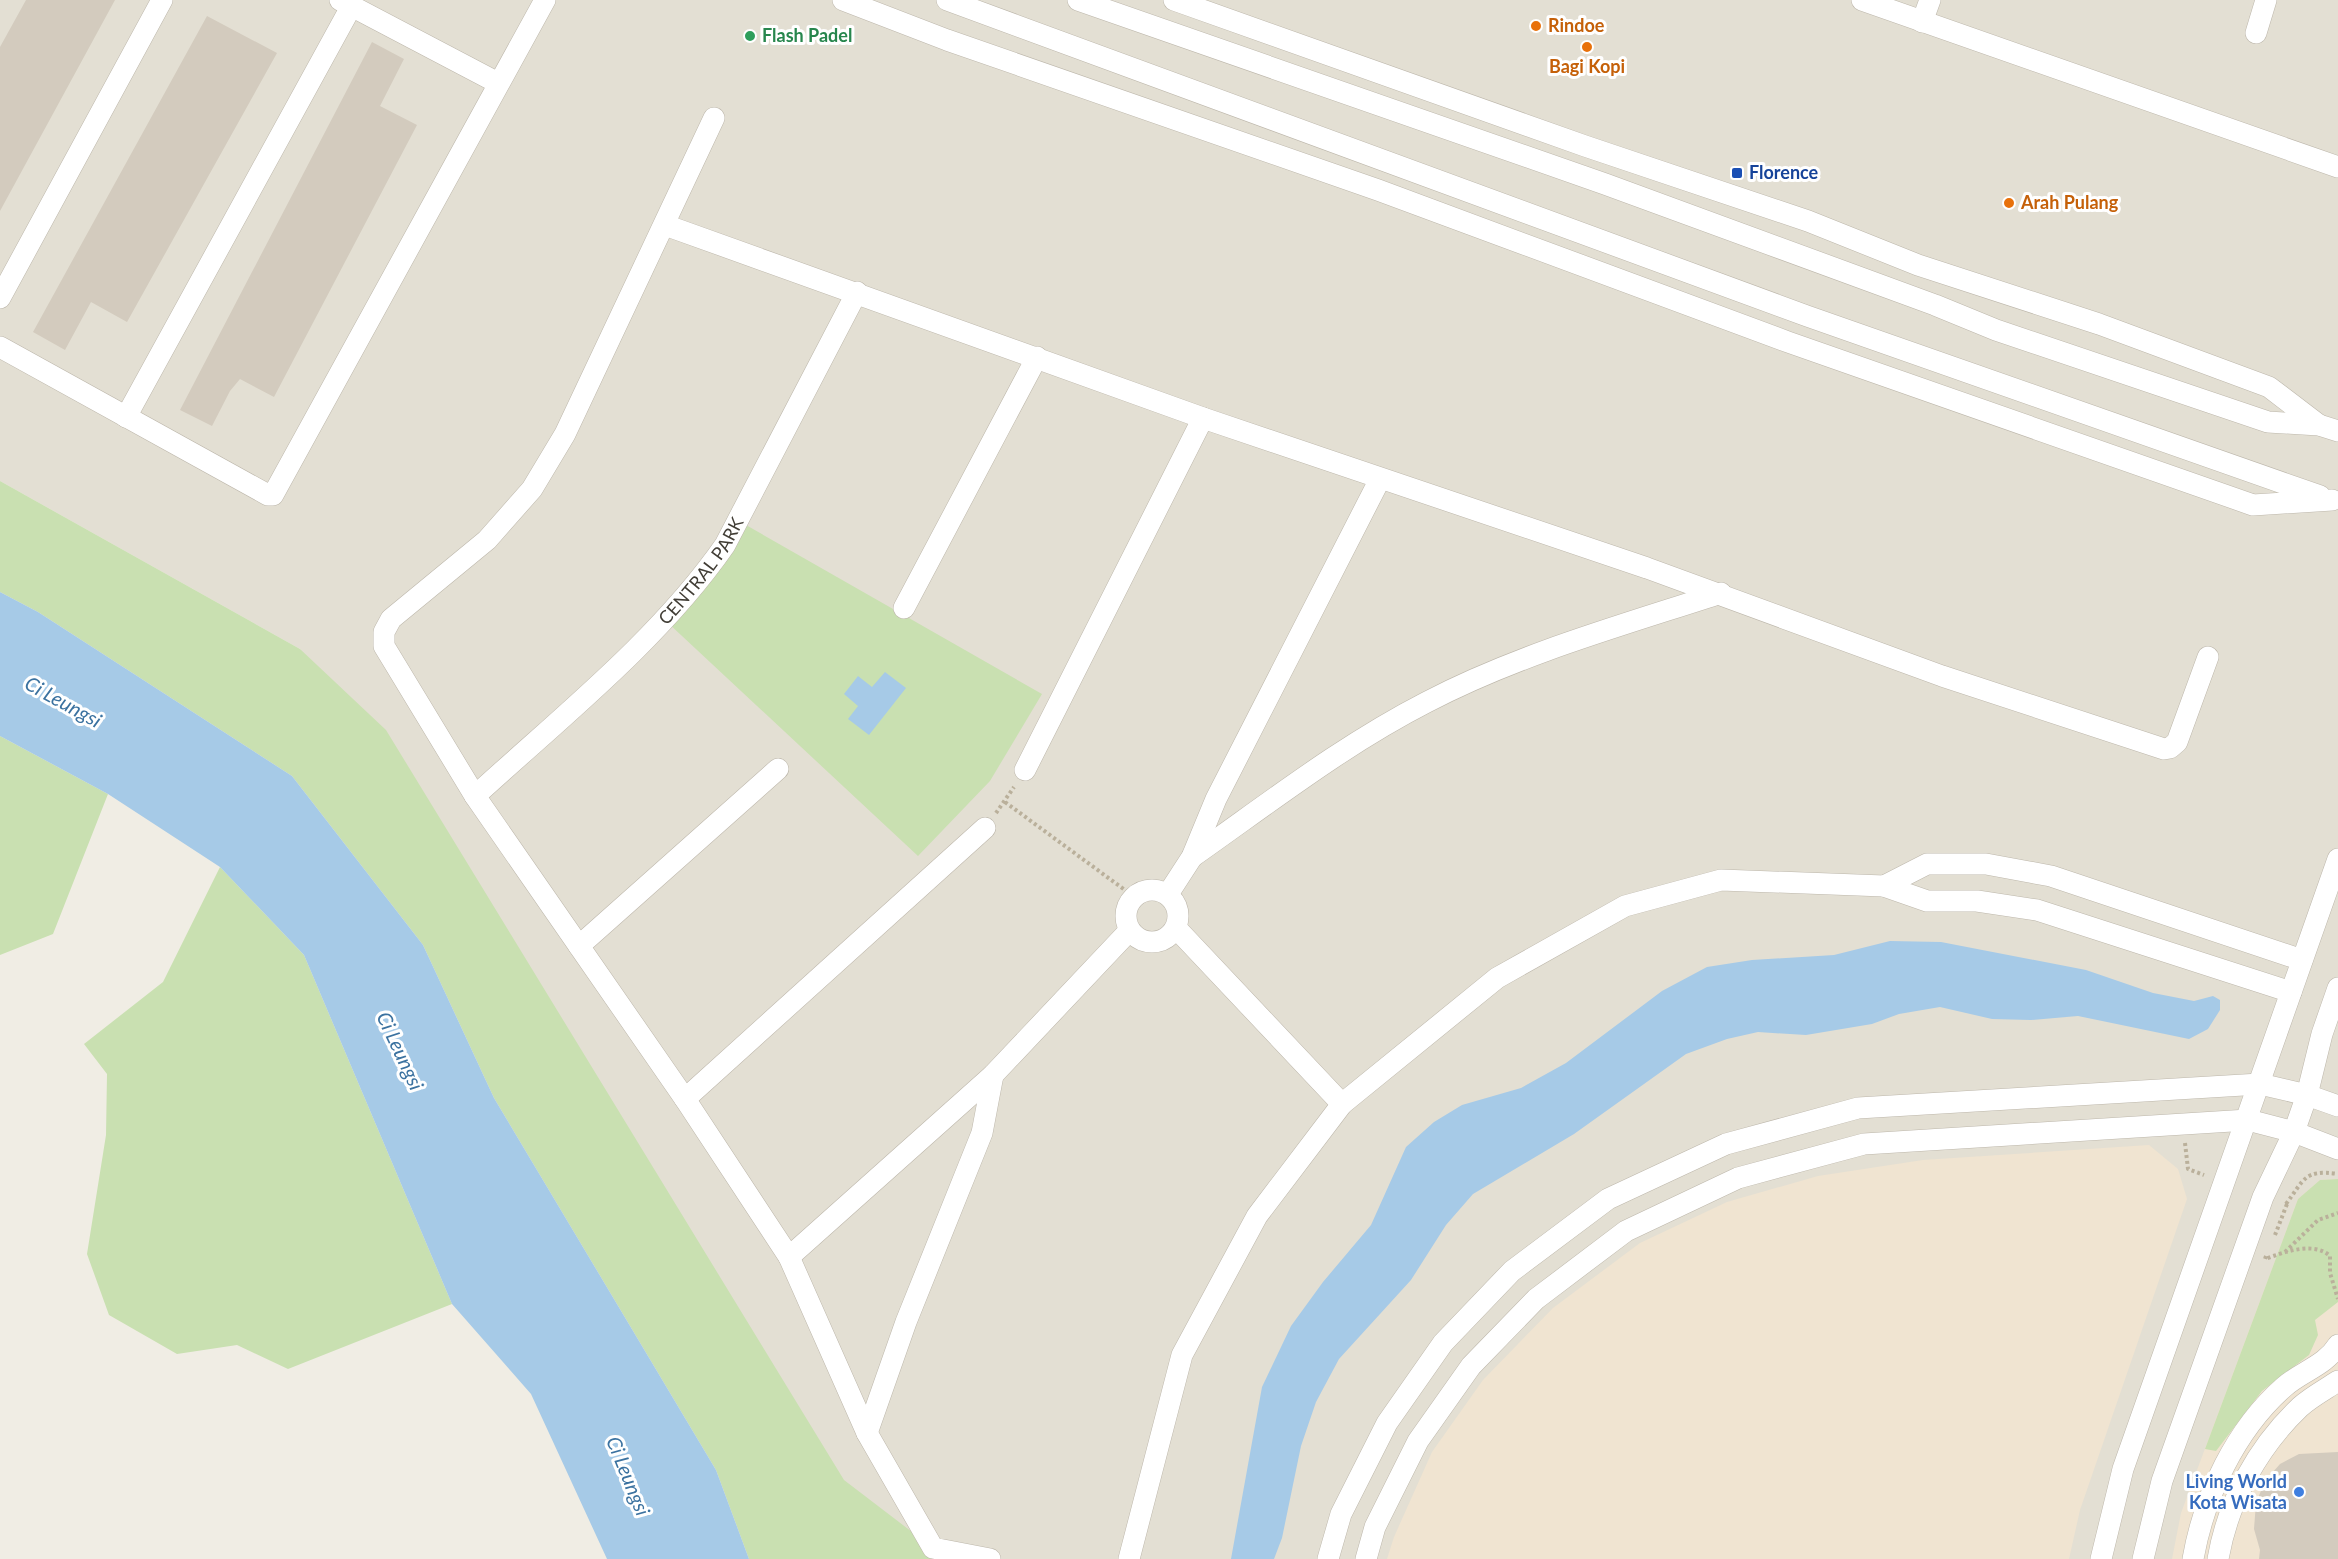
<svg xmlns="http://www.w3.org/2000/svg" width="2338" height="1559" viewBox="0 0 2338 1559" font-family="Lato,sans-serif">
<rect width="100%" height="100%" fill="#f0ede4"/>
<!-- residential -->
<path fill="#e3dfd3" d="M0 0H2338V1559H850L300 649 0 481Z"/>
<!-- commercial -->
<path fill="#f0e4d1" d="M2149 1145 2178 1169 2187 1199 2080 1510 2069 1559H1387L1394 1537 1432 1452 1483 1380 1553 1308 1640 1243 1727 1202 1818 1176 1923 1160Z
M2338 1179V1559H2172L2181 1513 2298 1199 2320 1180Z"/>
<!-- green -->
<path fill="#c9e0b1" d="M0 481 300 649 386 730 844 1480 933 1548 936 1559H749L716 1470 494 1098 423 945 292 776 38 612 0 592Z
M746 525 1042 694 990 781 918 856 667 622Z
M0 736 108 794 53 934 0 955Z
M220 867 304 955 452 1304 288 1369 237 1345 177 1354 109 1315 87 1254 106 1135 107 1074 84 1044 163 982Z
M2338 1179V1302L2315 1320 2318 1335 2309 1355 2262 1391 2216 1451 2205 1449 2298 1199 2320 1180Z"/>
<!-- water -->
<path fill="#a6cae7" d="M0 592 38 612 292 776 423 945 494 1098 716 1470 749 1559H607L531 1394 452 1304 304 955 220 867 108 794 0 736Z
M885 672 906 688 869 735 848 719 858 706 844 694 858 676 872 687Z
M1890 941 1941 942 2086 970 2153 993 2194 1001 2213 996 2220 1000V1010L2208 1029 2189 1039 2078 1016 2031 1020 1992 1019 1940 1007 1899 1014 1872 1024 1806 1035 1758 1032 1727 1039 1686 1054 1574 1134 1473 1194 1446 1225 1411 1280 1339 1359 1316 1402 1301 1446 1282 1538 1274 1559H1231L1262 1387 1291 1326 1323 1282 1371 1225 1406 1147 1434 1122 1462 1105 1521 1088 1566 1063 1662 991 1707 967 1752 960 1834 955Z"/>
<!-- building -->
<path fill="#d3cbbe" d="M26 0H115L0 211V47Z
M207 16 277 53 127 322 91 302 65 350 33 332Z
M372 42 404 59 380 106 417 125 274 397 240 379 230 391 212 426 180 410Z
M2338 1452V1559H2259L2260 1550 2254 1529 2256 1503 2265 1481 2280 1464 2299 1454Z"/>
<g fill="none" stroke-linecap="round" stroke-linejoin="round">
<defs>
<g id="minor">
<path d="M340 0 498 83"/>
<path d="M843 0 947 40 1378 190 1788 342 2253 505 2332 500"/>
<path d="M947 0 1807 316 2320 496"/>
<path d="M1078 0 1605 184 1935 305 1996 330 2268 422 2319 425 2338 431"/>
<path d="M1174 0 1585 146 1808 221 1918 265 2099 324 2269 387 2319 425"/>
<path d="M1862 0 2338 167"/>
<path d="M1922 22 1930 0"/>
<path d="M2256 33 2266 0"/>
<path d="M714 118 565 434 532 489 487 540 391 619 384 632V646L475 796 685 1099 789 1257 867 1433 933 1548 990 1559"/>
<path d="M665 225 1203 418 1647 568 1942 676 2164 749 2170 748 2177 742 2208 657"/>
<path d="M0 298 162 0"/>
<path d="M0 347 268 495H273L545 0"/>
<path d="M126 417 351 7"/>
<path d="M904 608 1037 357"/>
<path d="M1025 770 1203 418"/>
<path id="s1" d="M475 796C560 718 659 640 725 545L857 292"/>
<path d="M1192 857C1269 803 1343 745 1427 702 1519 654 1623 625 1721 593"/>
<circle cx="1152" cy="916" r="26"/>
<path d="M1168 894 1192 857 1216 799 1380 479"/>
<path d="M1176 928 1342 1104"/>
<path d="M579 946 778 769"/>
<path d="M2291 992 2037 910 1977 901H1927L1884 886 1927 864H1986L2051 876 2302 960"/>
<path d="M685 1099 985 828"/>
<path d="M789 1257 993 1075 1129 931"/>
<path d="M867 1433 906 1322 982 1133 993 1075"/>
<path d="M1129 1559 1182 1355 1257 1216 1342 1104 1497 978 1625 906 1721 880 1884 886"/>
<path d="M1328 1559 1341 1514 1387 1423 1443 1343 1512 1271 1608 1199 1726 1144 1858 1108 2260 1084 2307 1095 2338 1106"/>
<path d="M1366 1559 1375 1527 1418 1441 1471 1366 1536 1299 1626 1231 1738 1178 1864 1144 2248 1120 2294 1132 2338 1149"/>
<path d="M2101 1559 2123 1469 2338 859"/>
<path d="M2143 1559 2162 1481 2263 1197 2294 1132 2307 1095 2322 1034 2338 988"/>
<path d="M2193 1559C2204 1496 2236 1429 2284 1387 2302 1371 2325 1366 2338 1345"/>
<path d="M2218 1559C2228 1501 2258 1447 2300 1407 2311 1397 2326 1389 2338 1381"/>
</g>
</defs>
<!-- minor casing -->
<use href="#minor" stroke="#bdb7ab" stroke-width="22"/>
<!-- path -->
<path stroke="#bab09b" stroke-width="4" stroke-dasharray="3 3" stroke-linecap="butt" d="M1005 802 1133 896
M996 813 1014 787
M2185 1143 2188 1169 2204 1175
M2286 1204C2304 1180 2304 1169 2338 1174
M2275 1235 2287 1204
M2285 1252 2318 1220 2338 1213
M2266 1256 2265 1259C2284 1252 2314 1241 2330 1256V1273L2338 1299"/>
<!-- minor -->
<use href="#minor" stroke="#fff" stroke-width="21"/>
</g>
<!-- markers -->
<g fill="#e8710a" stroke="#fff" stroke-width="2">
<circle cx="1536" cy="26" r="6"/>
<circle cx="1587" cy="47" r="6"/>
<circle cx="2009" cy="203" r="6"/>
</g>
<circle fill="#2e9e5b" stroke="#fff" stroke-width="2" cx="750" cy="36" r="6"/>
<rect fill="#1a4fb4" stroke="#fff" stroke-width="2" x="1731" y="167" width="12" height="12" rx="3"/>
<circle fill="#3f7fe0" stroke="#fff" stroke-width="2" cx="2299" cy="1492" r="6"/>
<g text-anchor="middle" stroke-width="6" stroke-linejoin="round" paint-order="stroke">
<!-- food labels -->
<g font-size="18" font-weight="bold" fill="#c56008" stroke="#fff" text-anchor="start">
<text x="1548" y="32">Rindoe</text>
<text x="1587" y="73" text-anchor="middle">Bagi Kopi</text>
<text x="2021" y="209">Arah Pulang</text>
</g>
<!-- leisure labels -->
<g font-size="18" font-weight="bold" fill="#27864d" stroke="#fff" text-anchor="start">
<text x="762" y="42">Flash Padel</text>
</g>
<!-- transit labels -->
<g font-size="18" font-weight="bold" fill="#164399" stroke="#fff" text-anchor="start">
<text x="1749" y="179">Florence</text>
</g>
<!-- street labels -->
<g font-size="18" fill="#413d35" stroke="#fff">
<text dy="6" stroke="none"><textPath href="#s1" startOffset="320">CENTRAL PARK</textPath></text>
</g>
<!-- shop labels -->
<g font-size="18" font-weight="bold" fill="#366cbe" stroke="#fff" text-anchor="end">
<text x="2287" y="1488">Living World<tspan x="2287" dy="21">Kota Wisata</tspan></text>
</g>
<!-- water labels -->
<g font-size="20" font-style="italic" fill="#3b72a0" stroke="#fff">
<text transform="translate(63 702) rotate(29)" y="7">Ci Leungsi</text>
<text transform="translate(400 1051) rotate(65)" y="7">Ci Leungsi</text>
<text transform="translate(628 1476) rotate(68)" y="7">Ci Leungsi</text>
</g>
</g>
</svg>
